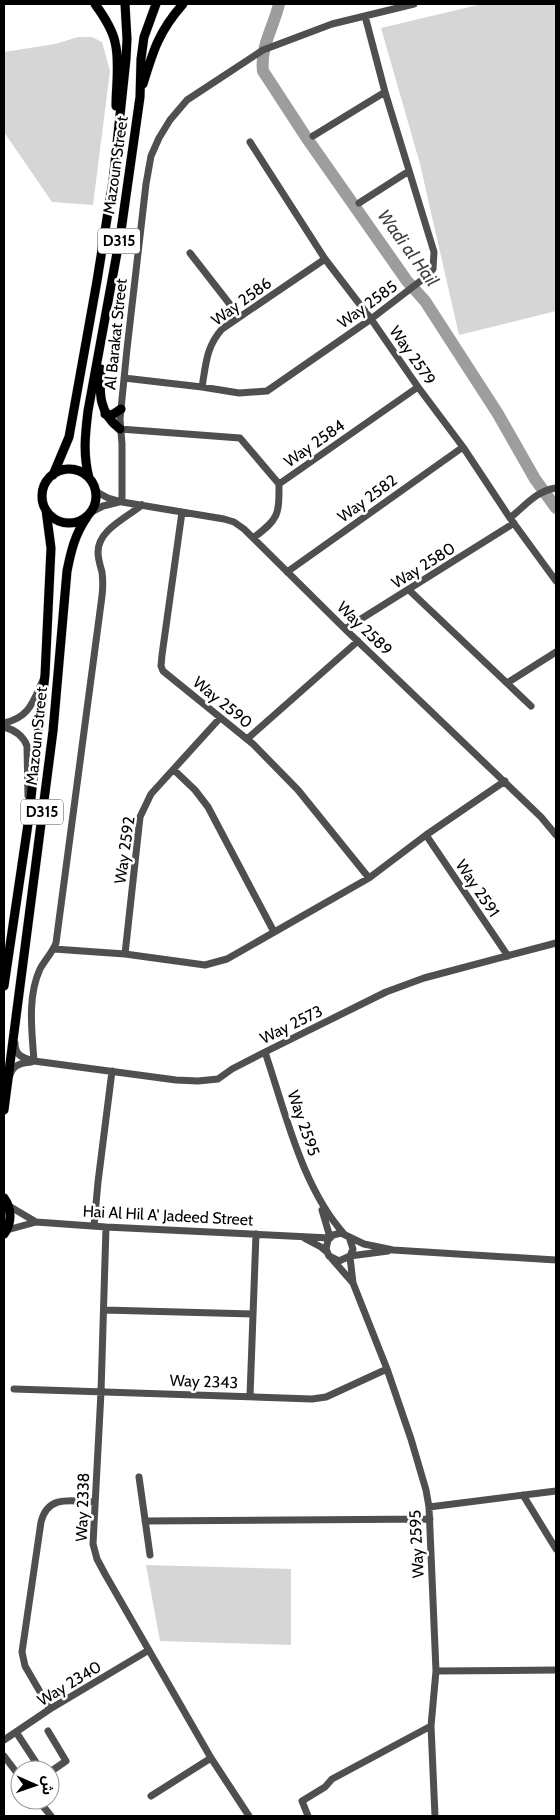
<svg xmlns="http://www.w3.org/2000/svg" width="560" height="1820" viewBox="0 0 560 1820" font-family="Cabin,'Noto Sans Arabic',sans-serif">
<rect width="100%" height="100%" fill="#fff"/>
<!-- green -->
<path fill="#d6d6d6" d="M482 4H556V311L459 335 420 164 381 28Z
M78 37H92L102 42 110 71 93 205 52 202 4 132V52L55 44Z
M146 1565 291 1569V1645L160 1641Z"/>
<g fill="none" stroke-linecap="round" stroke-linejoin="round">
<!-- river -->
<path stroke="#9d9d9d" stroke-width="12" d="M279 4C274 26 260 47 263 71L306 137 407 281 425 301 498 414 535 479 556 508"/>
<defs>
<path id="major" d="M95 4C103 15 112 28 115 42 120 62 116 85 116 106
M143 84C153 51 159 31 183 4
M101 369C99 394 99 413 120 429
M105 414 112 415 121 409
M42 496a27 27 0 1 1 54 0a27 27 0 1 1-54 0Z
M53 475 69 437 97 281 113 181 126 59 127 39 125 4
M89 478C83 454 85 436 88 411L121 231 140 97 141 59 144 37 156 4
M4 986 28 824 45 675 51 548 46 510
M4 1110 53 731 67 571C71 551 75 534 87 517
M4 1198C12 1209 12 1223 4 1234"/>
</defs>
<!-- major casing -->
<use href="#major" stroke="#dbdbdb" stroke-width="10"/>
<!-- minor -->
<path stroke="#4f4f4f" stroke-width="7" d="M313 136 385 92
M250 142 325 259 371 319 418 387 463 447 510 518 556 581
M359 203 409 171
M190 253 239 316
M124 378 202 387 239 393 267 391 371 319 427 276 433 269 434 252 385 92 365 16
M202 387C206 364 206 347 222 329L325 259
M120 429 240 438 279 484
M95 491 108 498 122 502 224 519 234 522 244 529 345 629 541 817 556 835
M122 502V444L120 419 127 349 146 184 151 156 159 138 170 120 187 100 263 50 332 24 414 4
M91 512 103 506 119 502
M182 512 162 655 161 666 163 671 253 744 298 790 369 878
M510 518C525 506 536 491 556 488
M253 538C279 519 279 515 279 484L418 387
M287 572 463 447
M409 590 531 706
M345 629 514 523
M507 683 556 652
M4 723C29 718 33 702 43 680
M4 727C15 730 23 735 27 746L28 796
M247 739 358 641
M174 770 195 790 208 807 274 932
M426 835 508 956
M54 949 125 954 205 965 227 959 369 878 426 835 505 781
M125 954 140 817 151 794 220 718
M15 1043C15 1056 23 1058 34 1061L176 1080 198 1081 218 1079 232 1069 265 1052 386 992 424 978 556 943
M265 1052C285 1111 302 1188 345 1235
M34 1061C32 1032 27 997 40 969 45 960 52 953 56 943L102 596C103 588 103 580 102 572 100 565 98 559 98 552 98 530 126 518 142 505
M10 1075C13 1065 21 1063 31 1062
M9 1206 36 1222
M322 1210 330 1237
M94 1226 98 1182 112 1071
M106 1227 101 1392 93 1544 97 1559 105 1574 211 1758 249 1816
M7 1230 36 1222 106 1227 330 1238
M349 1237 353 1249 350 1256 339 1261 329 1256 326 1249 328 1240 333 1235 341 1233 364 1244 393 1250 556 1260
M304 1238 321 1247 327 1252
M350 1256 388 1251
M350 1257 353 1283 387 1369 411 1439 426 1490 429 1507 436 1671 431 1726 435 1816
M332 1259 353 1283
M104 1310 253 1314
M14 1389 312 1399 326 1397 387 1369
M250 1396 256 1234
M139 1477 150 1555
M523 1495 556 1549
M429 1507 556 1491
M145 1521 430 1519
M436 1671 556 1670
M50 1709 25 1666 22 1652 41 1522C48 1494 72 1501 95 1502
M48 1731 66 1761 50 1772
M16 1732 41 1770
M4 1740 50 1709 149 1650
M4 1756 20 1777
M151 1796 211 1758
M38 1800 51 1816
M308 1816 302 1801 325 1787 332 1779 431 1726"/>
<!-- major -->
<use href="#major" stroke="#000" stroke-width="9"/>
</g>
<g text-anchor="middle" stroke-width="5" stroke-linejoin="round" paint-order="stroke">
<!-- shield labels -->
<g fill="#fff" stroke="#4c4c4c" stroke-width="1">
<rect x="98" y="228.5" width="42" height="25" rx="4"/>
<rect x="21" y="799.5" width="42" height="25" rx="4"/>
</g>
<g font-size="15" font-weight="bold" fill="#000">
<text x="119" y="246">D315</text>
<text x="42" y="817">D315</text>
</g>
<!-- street labels -->
<g font-size="16" fill="#000" stroke="#fff">
<text transform="translate(115 165) rotate(-82)" y="6">Mazoun Street</text>
<text transform="translate(241 301) rotate(-36)" y="6">Way 2586</text>
<text transform="translate(367 304) rotate(-36)" y="6">Way 2585</text>
<text transform="translate(115 334) rotate(-84)" y="6">Al Barakat Street</text>
<text transform="translate(413 355) rotate(55)" y="6">Way 2579</text>
<text transform="translate(314 443) rotate(-35)" y="6">Way 2584</text>
<text transform="translate(367 498) rotate(-36)" y="6">Way 2582</text>
<text transform="translate(423 565) rotate(-32)" y="6">Way 2580</text>
<text transform="translate(365 628) rotate(44)" y="6">Way 2589</text>
<text transform="translate(223 702) rotate(39)" y="6">Way 2590</text>
<text transform="translate(36 736) rotate(-84)" y="6">Mazoun Street</text>
<text transform="translate(124 850) rotate(-82)" y="6">Way 2592</text>
<text transform="translate(478 888) rotate(56)" y="6">Way 2591</text>
<text transform="translate(291 1024) rotate(-26)" y="6">Way 2573</text>
<text transform="translate(304 1123) rotate(71)" y="6">Way 2595</text>
<text transform="translate(168 1215) rotate(3)" y="6">Hai Al Hil A' Jadeed Street</text>
<text transform="translate(204 1381) rotate(2)" y="6">Way 2343</text>
<text transform="translate(82 1507) rotate(-88)" y="6">Way 2338</text>
<text transform="translate(416 1544) rotate(-93)" y="6">Way 2595</text>
<text transform="translate(69 1683) rotate(-31)" y="6">Way 2340</text>
</g>
<!-- water labels -->
<g font-size="18" font-style="italic" fill="#3e3e3e" stroke="#fff">
<text transform="translate(408 248) rotate(54)" y="6">Wadi al Hail</text>
</g>
</g>
<!-- border -->
<rect width="560" height="1820" fill="none" stroke="#000000" stroke-width="10"/>
<!-- north arrow -->
<g transform="translate(35 1785) rotate(92)"><circle r="24" fill="#ffffff" stroke="#999999"/>
<path d="M0-4L9 19L0 12L-9 19Z" fill="#000000"/>
<text y="-8" font-size="14" font-weight="bold" text-anchor="middle" fill="#000000">ش</text>
</g>
</svg>
